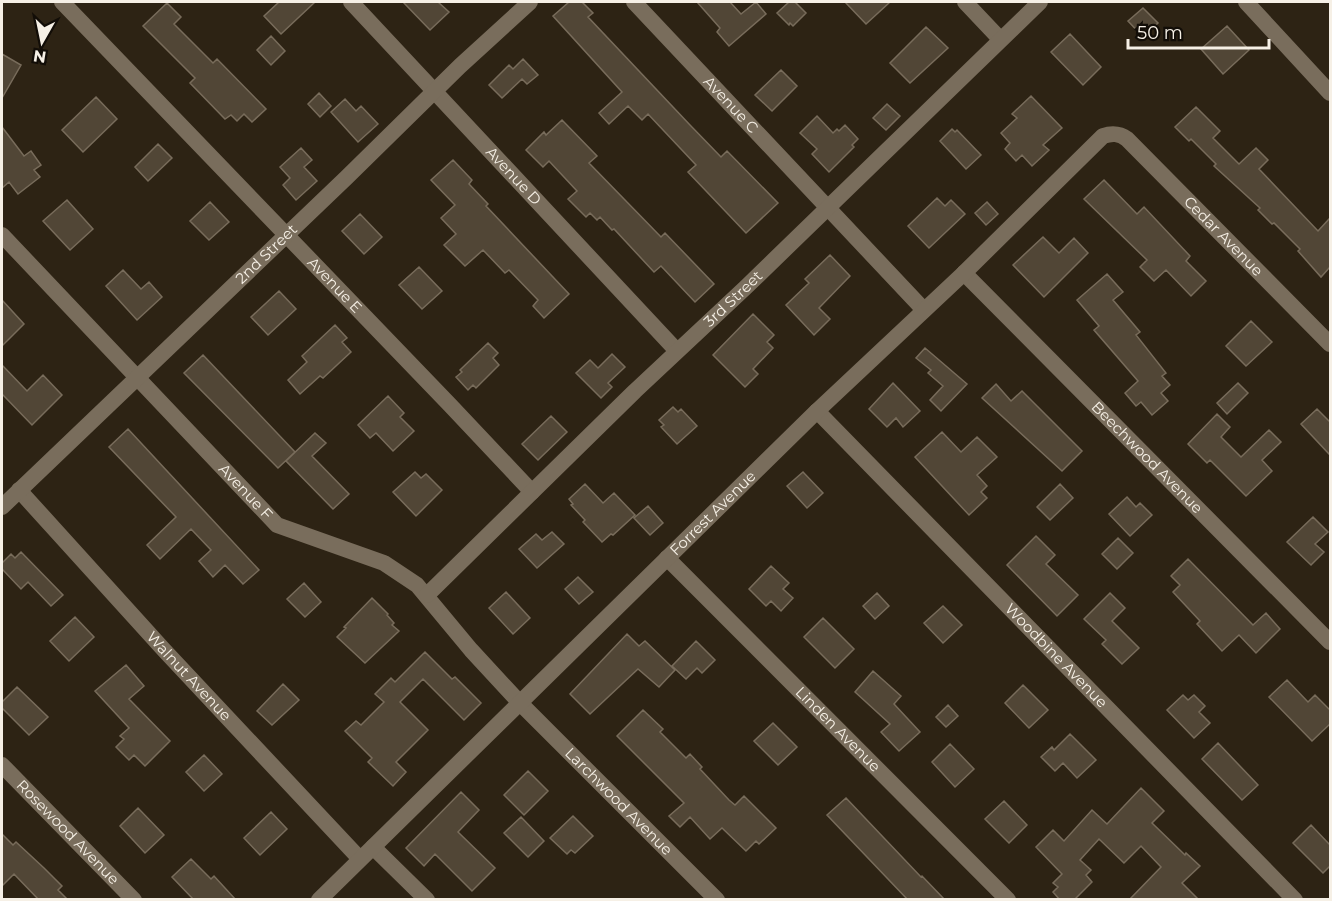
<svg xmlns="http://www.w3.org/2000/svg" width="1332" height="901" viewBox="0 0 1332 901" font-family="Montserrat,sans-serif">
<rect width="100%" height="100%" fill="#2d2314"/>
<!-- building -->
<path fill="#514636" stroke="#786c5b" stroke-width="1.5" d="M279 2H315L281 34 264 16Z
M403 2H438L449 12 430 30Z
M569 2H582L593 13 588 17 690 125 721 157 727 151 778 203 746 233 688 172 696 165 648 114 642 120 628 106 609 124 599 113 622 92 553 16Z
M697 2H730L741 14 756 2 766 14 729 46 717 32 720 28Z
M789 2H795L806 13 793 26 790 23 789 25 777 13Z
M845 2H890L866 24Z
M167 3 181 17 174 24 213 63 217 59 266 109 252 122 244 114 237 121 231 115 225 119 190 83 195 78 143 26Z
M1143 8 1158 23 1143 37 1128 21Z
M1227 26 1249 50 1223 74 1201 49Z
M926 27 948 48 910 83 890 63Z
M1070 34 1101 67 1083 85 1051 52Z
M271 36 285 51 271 65 257 50Z
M2 54 21 65 2 98Z
M523 59 538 75 527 84 522 79 502 98 489 85 509 65 513 69Z
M781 70 797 86 772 111 755 95Z
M319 93 331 106 320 117 308 104Z
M1031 96 1062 128 1043 145 1049 150 1032 166 1022 155 1016 161 1005 149 1010 143 1001 133 1017 118 1012 114Z
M96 97 117 119 83 152 62 130Z
M345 99 356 111 361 106 378 124 358 142 331 112Z
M887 104 900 116 886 130 873 118Z
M1196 107 1220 131 1213 138 1239 164 1256 148 1268 160 1259 169 1318 231 1330 218V267L1321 277 1298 251 1300 249 1274 223 1272 224 1258 210 1260 208 1214 166 1216 164 1191 139 1189 141 1175 127Z
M817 116 833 133 837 129 839 131 845 125 858 139 852 145 854 147 829 172 812 154 817 149 800 133Z
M562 120 597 156 589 163 661 237 665 233 714 284 695 302 661 266 654 272 614 229 612 230 600 217 597 220 590 213 586 217 568 199 577 191 549 161 543 167 526 150 544 132 546 135Z
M2 127 24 156 31 151 41 165 34 170 40 177 18 194 9 182 2 188Z
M952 129 955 132 957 130 981 155 966 169 940 141Z
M158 144 172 158 148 181 135 167Z
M301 148 312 160 304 167 317 181 296 200 283 185 290 178 280 167Z
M453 160 472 180 469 184 488 204 486 206 569 294 544 318 533 306 538 300 509 270 505 273 483 250 465 266 444 245 456 234 441 218 455 205 431 180Z
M1104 180 1137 214 1144 207 1190 256 1186 261 1206 281 1191 296 1166 270 1154 281 1140 267 1147 260 1084 199Z
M937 198 945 206 951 200 965 214 929 248 908 226Z
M67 200 93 229 70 250 43 221Z
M210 202 229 222 209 240 190 221Z
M987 202 998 214 986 225 975 213Z
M360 214 382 237 364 254 342 231Z
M1043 237 1059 253 1074 238 1088 253 1044 297 1013 265Z
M830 255 850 276 819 308 830 319 814 335 786 305 809 283 805 279Z
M419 267 442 291 422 309 399 285Z
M123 270 141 289 149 282 162 297 137 320 106 286Z
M1107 274 1123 292 1113 300 1140 332 1136 335 1166 373 1162 376 1170 385 1161 393 1168 401 1152 415 1141 402 1136 406 1125 393 1138 381 1094 330 1099 326 1077 300Z
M279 291 296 309 268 335 251 317Z
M2 300 24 324 2 346Z
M753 314 774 335 767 342 773 348 753 369 758 374 745 387 713 355Z
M1251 321 1272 342 1246 366 1226 346Z
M335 325 347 338 342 342 351 352 323 378 320 376 300 394 288 380 307 362 302 356Z
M488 343 498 353 493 358 499 365 476 388 473 385 468 390 456 377 462 372 460 370Z
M925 348 967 384 941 411 930 400 943 386 928 373 931 370 916 358Z
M612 354 625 367 608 383 612 387 601 398 576 373 590 360 598 368Z
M203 355 295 452 278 468 184 373Z
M2 365 27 391 43 375 62 395 32 425 2 394Z
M893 383 920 411 903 427 896 418 887 427 869 409Z
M1238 383 1248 393 1227 414 1217 403Z
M996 384 1011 401 1022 391 1082 451 1062 471 982 398Z
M388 396 404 413 400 417 414 431 393 451 376 433 370 438 358 425Z
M673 407 678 412 681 409 697 426 677 444 661 427 664 425 659 420Z
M1317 409 1330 422V455L1301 424Z
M1217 414 1230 427 1221 437 1241 457 1269 430 1281 442 1262 460 1272 471 1246 496 1210 460 1207 463 1188 444Z
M551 416 567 432 538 460 522 444Z
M128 429 259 570 243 584 225 565 213 577 199 561 211 550 191 529 160 559 147 545 176 517 109 447Z
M942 432 961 452 977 437 997 457 977 475 987 486 981 492 987 498 969 515 915 457Z
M315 433 326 443 312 456 349 494 333 509 286 461Z
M415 472 421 478 426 474 442 490 416 516 393 492Z
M803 472 823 493 807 508 787 486Z
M585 484 603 503 614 493 635 515 613 535 611 534 602 542 583 522 585 520 571 505 573 504 569 499Z
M1060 484 1073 498 1050 520 1037 507Z
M1127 497 1136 507 1140 503 1152 515 1130 536 1109 514Z
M648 506 663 523 650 535 634 518Z
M1313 517 1328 532 1315 544 1324 552 1311 565 1287 542Z
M552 532 564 544 537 568 519 549 536 534 542 540Z
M1036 536 1055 555 1046 564 1078 595 1057 616 1007 565Z
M1118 538 1133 553 1117 569 1102 554Z
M21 552 63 595 51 606 28 582 21 589 2 569V563L11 554 15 558Z
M1188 559 1253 625 1266 613 1280 629 1256 653 1239 635 1222 651 1197 624 1200 621 1173 592 1180 585 1171 576Z
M771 566 789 583 783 589 793 598 781 611 771 601 766 606 749 589Z
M578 577 593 592 579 604 565 589Z
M304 583 321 602 305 617 287 599Z
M506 592 530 618 513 634 489 608Z
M877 593 889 606 875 619 863 606Z
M1110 593 1125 608 1112 621 1139 648 1122 664 1102 644 1106 640 1084 619Z
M372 598 388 614 387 615 394 623 392 625 399 631 365 663 337 637 346 628 344 627Z
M943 606 962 625 943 643 924 623Z
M75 617 94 637 69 661 50 641Z
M823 618 854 649 835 668 804 637Z
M627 634 639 646 645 641 675 670 659 687 638 669 590 714 570 694Z
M696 641 715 660 702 673 697 668 686 679 672 666Z
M425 652 452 679 455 677 481 703 464 720 423 679 400 702 428 730 396 762 406 772 393 786 368 762 372 758 345 731 356 721 361 725 384 702 375 694 391 678 395 682Z
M126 665 144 686 129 699 170 741 145 766 134 755 129 760 116 747 124 739 120 736 129 728 95 691Z
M873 671 901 696 894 704 920 732 899 751 881 732 890 724 855 692Z
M1287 680 1308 702 1315 695 1330 710V724L1312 741 1269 697Z
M283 684 299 700 272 725 257 711Z
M1023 685 1048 710 1029 728 1005 703Z
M17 687 48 717 29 735 2 708V702Z
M1183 695 1188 700 1194 695 1205 706 1199 712 1210 723 1194 738 1167 710Z
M948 705 958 716 946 727 936 717Z
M643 710 663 729 660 732 686 758 690 754 702 767 700 769 729 800 735 805 744 796 776 828 759 844 756 841 746 851 722 828 710 839 690 817 680 827 669 816 684 803 617 736Z
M773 723 797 747 778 765 754 741Z
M1070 734 1096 760 1077 778 1063 763 1055 771 1041 757 1052 747 1054 750Z
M1218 743 1258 785 1242 800 1202 759Z
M950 744 974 769 955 787 932 762Z
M204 755 222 774 204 791 186 772Z
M528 771 548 791 524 815 504 795Z
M1141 788 1164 811 1152 823 1185 855 1186 853 1200 866 1182 883 1199 900H1129L1161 867 1141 846 1124 863 1099 839 1080 860 1091 870 1086 875 1092 882 1074 900H1060L1053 892 1058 887 1053 883 1062 874 1036 847 1053 830 1064 841 1092 810 1107 824Z
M461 792 479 810 458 832 495 868 472 891 435 854 424 866 406 848Z
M846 798 921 877 922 876 945 900H908L827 815Z
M1004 801 1027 825 1009 843 985 819Z
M138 808 164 835 145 853 120 826Z
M271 812 287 829 260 855 244 838Z
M573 816 593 836 575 853 571 850 567 854 550 838Z
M521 817 544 841 528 857 504 833Z
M1311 825 1330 845V866L1323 873 1293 843Z
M2 834 13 845 16 842 44 868 62 886 58 890 68 900H39L14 874 2 886Z
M191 859 211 879 214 876 236 900H194L172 877Z"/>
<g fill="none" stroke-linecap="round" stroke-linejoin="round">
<!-- minor -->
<g stroke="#796d5c" stroke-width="16">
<path id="s1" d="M62 2 450 405 532 492"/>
<path id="s2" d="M351 2 677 351"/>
<path id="s3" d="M634 2 924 310"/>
<path d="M965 2 1000 39"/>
<path d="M1246 2 1330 93"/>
<path id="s4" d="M2 235 277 525 384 563 417 585 471 650 520 703 717 900"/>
<path id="s5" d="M964 273 1330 642"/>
<path id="s6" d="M817 411 1295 900"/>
<path id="s7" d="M19 490 164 650 360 859"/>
<path id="s8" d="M2 507 346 178 460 66 530 2"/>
<path id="s9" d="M667 558 1008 900"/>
<path id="s10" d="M427 595 635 391 745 288 1040 2"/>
<path id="s11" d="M2 765 134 900"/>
<path d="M373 847 427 900"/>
<path id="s12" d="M319 900 817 411 964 273 1103 136C1112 133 1119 133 1127 139L1330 344"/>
</g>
</g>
<g text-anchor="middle" stroke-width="6" stroke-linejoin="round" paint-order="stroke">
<!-- street labels -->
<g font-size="15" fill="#f6f0e6" stroke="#120d07">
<text dy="5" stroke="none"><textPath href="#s3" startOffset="141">Avenue C</textPath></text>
<text dy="5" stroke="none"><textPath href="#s2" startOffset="238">Avenue D</textPath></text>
<text dy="5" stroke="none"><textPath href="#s12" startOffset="1257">Cedar Avenue</textPath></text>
<text dy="5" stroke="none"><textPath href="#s8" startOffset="366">2nd Street</textPath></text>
<text dy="5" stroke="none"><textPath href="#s1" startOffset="393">Avenue E</textPath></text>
<text dy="5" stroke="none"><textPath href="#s10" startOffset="426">3rd Street</textPath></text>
<text dy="5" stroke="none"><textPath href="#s5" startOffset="260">Beechwood Avenue</textPath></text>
<text dy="5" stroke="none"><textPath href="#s4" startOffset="354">Avenue F</textPath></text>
<text dy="5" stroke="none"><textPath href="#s12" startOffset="552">Forrest Avenue</textPath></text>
<text dy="5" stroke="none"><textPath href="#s6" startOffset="342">Woodbine Avenue</textPath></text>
<text dy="5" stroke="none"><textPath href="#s7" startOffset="252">Walnut Avenue</textPath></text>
<text dy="5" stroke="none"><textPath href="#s9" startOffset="242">Linden Avenue</textPath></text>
<text dy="5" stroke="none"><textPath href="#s4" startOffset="849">Larchwood Avenue</textPath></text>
<text dy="5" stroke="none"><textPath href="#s11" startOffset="94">Rosewood Avenue</textPath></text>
</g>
</g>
<!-- border -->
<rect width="1332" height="901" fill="none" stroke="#f6f0e6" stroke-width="6"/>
<!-- north arrow -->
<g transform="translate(42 42) rotate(189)" stroke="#120d07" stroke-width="4.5" paint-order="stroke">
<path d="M0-4.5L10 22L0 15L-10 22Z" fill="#f6f0e6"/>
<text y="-9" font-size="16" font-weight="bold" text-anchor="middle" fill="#f6f0e6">N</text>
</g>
<!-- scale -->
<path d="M1128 39v9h141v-9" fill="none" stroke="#f6f0e6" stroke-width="3"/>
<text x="1137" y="39" font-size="18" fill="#f6f0e6" stroke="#120d07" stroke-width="4.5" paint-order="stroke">50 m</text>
</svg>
